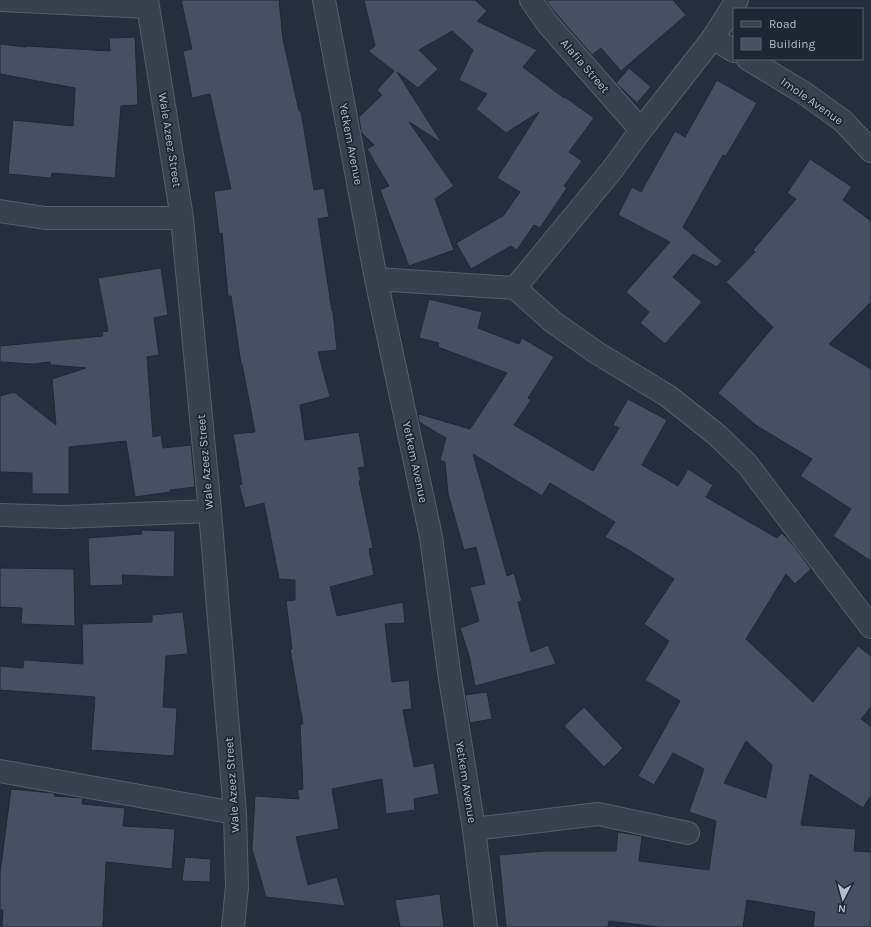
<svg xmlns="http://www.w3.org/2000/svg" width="871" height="927" viewBox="0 0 871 927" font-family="Karla,sans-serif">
<rect width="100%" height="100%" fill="#242f3e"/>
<!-- building -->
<path fill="#455162" stroke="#1f2835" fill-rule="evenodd" d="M181 0H279L283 39 299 111H301L314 190 324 188 329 217 318 219 332 311H333L337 350 318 352 330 397 300 405 305 440 359 432 365 467 358 468 361 481H359L373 548 369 549 374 575 330 587 337 616 403 602 405 623 385 624 392 682 409 680 412 709 403 710 414 767 434 763 439 794 414 799 415 810 386 814 382 779 332 789 339 829 296 837 308 885 337 877 345 906 266 897 252 849 255 796 299 799 297 790 303 789 300 724H303L290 649H292L286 601 295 600V580L279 579 264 503 245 508 239 485 242 484 233 434 255 432 242 364H241L231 296H228L222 233 219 234 214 191 231 189 210 94 192 98 183 51 192 49Z
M364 0H475L487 11 477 21 537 50 523 67 564 98 565 97 594 118 569 152 582 161 564 186 567 188 540 228 534 225 517 250 511 246 471 269 456 243 503 216 520 192 497 178 539 112 506 133 476 109 487 94 459 80 473 50 452 31 419 50 438 69 418 88 397 72 442 143 409 122 454 186 435 199 454 250 409 266 380 190 389 186 367 149 374 145 361 132 359 117 382 95 377 90 394 71 368 51 375 46Z
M546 0H673L686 15 621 71 601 48 592 55 553 10Z
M135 37 138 105 121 106 115 178 52 173 51 178 8 174 13 120 73 126 75 88 0 74V44L26 47V46L110 51 109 38Z
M629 68 651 87 637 103 616 83Z
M717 80 757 103 726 156 723 155 683 227 722 261 717 267 693 254 673 277 702 302 665 344 640 323 649 312 626 292 670 242 618 215 632 187 641 192 675 131 685 137Z
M810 159 852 187 843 200 871 221V302L829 344 871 369V561L833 536 851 509 800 476 812 459 757 426 718 393 773 327 726 282 755 252 753 250 796 199 787 193Z
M161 268 168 315 154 318 159 355 147 357 153 437 161 435 163 448 191 445 195 487 170 490V492L135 497 126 441 69 447V494H32V473L0 472V396L14 392 56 425 52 379 86 368 51 365 50 362 33 364 0 362V346L103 336 102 332 108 331 98 278Z
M429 299 482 312 478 328 519 344 522 338 554 357 528 398 531 400 514 425 593 471 619 428 613 425 628 399 667 420 642 465 678 486 688 469 713 485 706 497 777 538 782 533 794 546 811 569 795 584 786 574 746 639 813 702 858 646 871 656V707L861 719 871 726V795L863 808 810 774 801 825 856 829 854 851 871 852V927H813L815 912 747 900 743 927H658L609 921 608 927H506L499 855 545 851H616L618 832 642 836 639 861 709 870 716 821 689 812 704 769 673 753 654 785 638 776 680 701 645 680 669 641 644 624 674 579 632 552 605 537 615 522 550 483 542 496 473 454 507 576 514 573 522 601 518 602 531 652 548 645 556 664 475 686 469 655 460 628 479 621 470 587 485 584 476 547 464 550 448 494 445 462 440 460 446 438 419 422 418 415 419 414 470 429 507 373 438 347 439 343 419 338ZM746 741 772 765 766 798 724 783Z
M141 530 175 531 174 577 122 575 123 585 90 586 88 538 142 534Z
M0 568 74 569 75 626 21 624 22 608 0 607Z
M183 612 188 654 166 656 163 707 177 708 174 756 91 750 95 697 0 690V666L23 668 24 660 83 664 82 624 152 622V615Z
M487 692 492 719 470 723 465 695Z
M584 707 623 748 604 767 564 726Z
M11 789 52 793H55L54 796 83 798 82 804 125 808 123 826 175 829 172 869 106 862 103 927H2L3 910H0V873Z
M185 857 211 859 210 882 182 881Z
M440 894 444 927H400L395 900Z"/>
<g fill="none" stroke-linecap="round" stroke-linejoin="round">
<defs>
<path id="minor" d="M0 0 148 7
M147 0 182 218 210 511 235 813 237 887 233 927
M324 0 376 279 431 537 449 672 474 829 486 927
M531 0 547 23 641 130
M713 38 734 51
M748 59 804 93 843 121 871 151
M0 211 45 218H182
M376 279 515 288 612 170 641 130 713 38 737 0
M515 288 553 322 597 353 668 396 717 435 747 464 871 627
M0 515 64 517 210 511
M0 771 235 813
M474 829 598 814 688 833"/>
</defs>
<!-- minor casing -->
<use href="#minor" stroke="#565f6c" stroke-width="24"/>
<!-- minor -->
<use href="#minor" stroke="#38414e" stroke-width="22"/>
</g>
<g text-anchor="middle" stroke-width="3.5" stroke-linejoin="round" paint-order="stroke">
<!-- street labels -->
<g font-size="12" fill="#b4bcc9" stroke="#1d2633">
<text transform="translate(585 66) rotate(49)" y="4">Alafia Street</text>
<text transform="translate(812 101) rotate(35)" y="4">Imole Avenue</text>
<text transform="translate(170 140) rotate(81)" y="4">Wale Azeez Street</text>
<text transform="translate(351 144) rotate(79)" y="4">Yetkem Avenue</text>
<text transform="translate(205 462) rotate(-95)" y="4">Wale Azeez Street</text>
<text transform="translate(415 462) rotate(78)" y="4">Yetkem Avenue</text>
<text transform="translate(466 782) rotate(81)" y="4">Yetkem Avenue</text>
<text transform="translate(232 785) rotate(-94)" y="4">Wale Azeez Street</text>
</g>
</g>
<!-- legend -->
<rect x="733" y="8" width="130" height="52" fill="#1d2633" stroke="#59626f"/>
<rect x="741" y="21" width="20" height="6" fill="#38414e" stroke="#59626f"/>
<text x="769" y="28" font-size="12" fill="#b4bcc9">Road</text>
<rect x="741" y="38" width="20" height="12" fill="#455162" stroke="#59626f"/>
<text x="769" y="48" font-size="12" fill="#b4bcc9">Building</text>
<!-- north arrow -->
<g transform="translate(843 899) rotate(186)" stroke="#1d2633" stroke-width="3" paint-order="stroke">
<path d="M0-3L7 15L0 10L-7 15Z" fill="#b4bcc9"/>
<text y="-6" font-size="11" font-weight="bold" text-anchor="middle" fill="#b4bcc9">N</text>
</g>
</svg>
